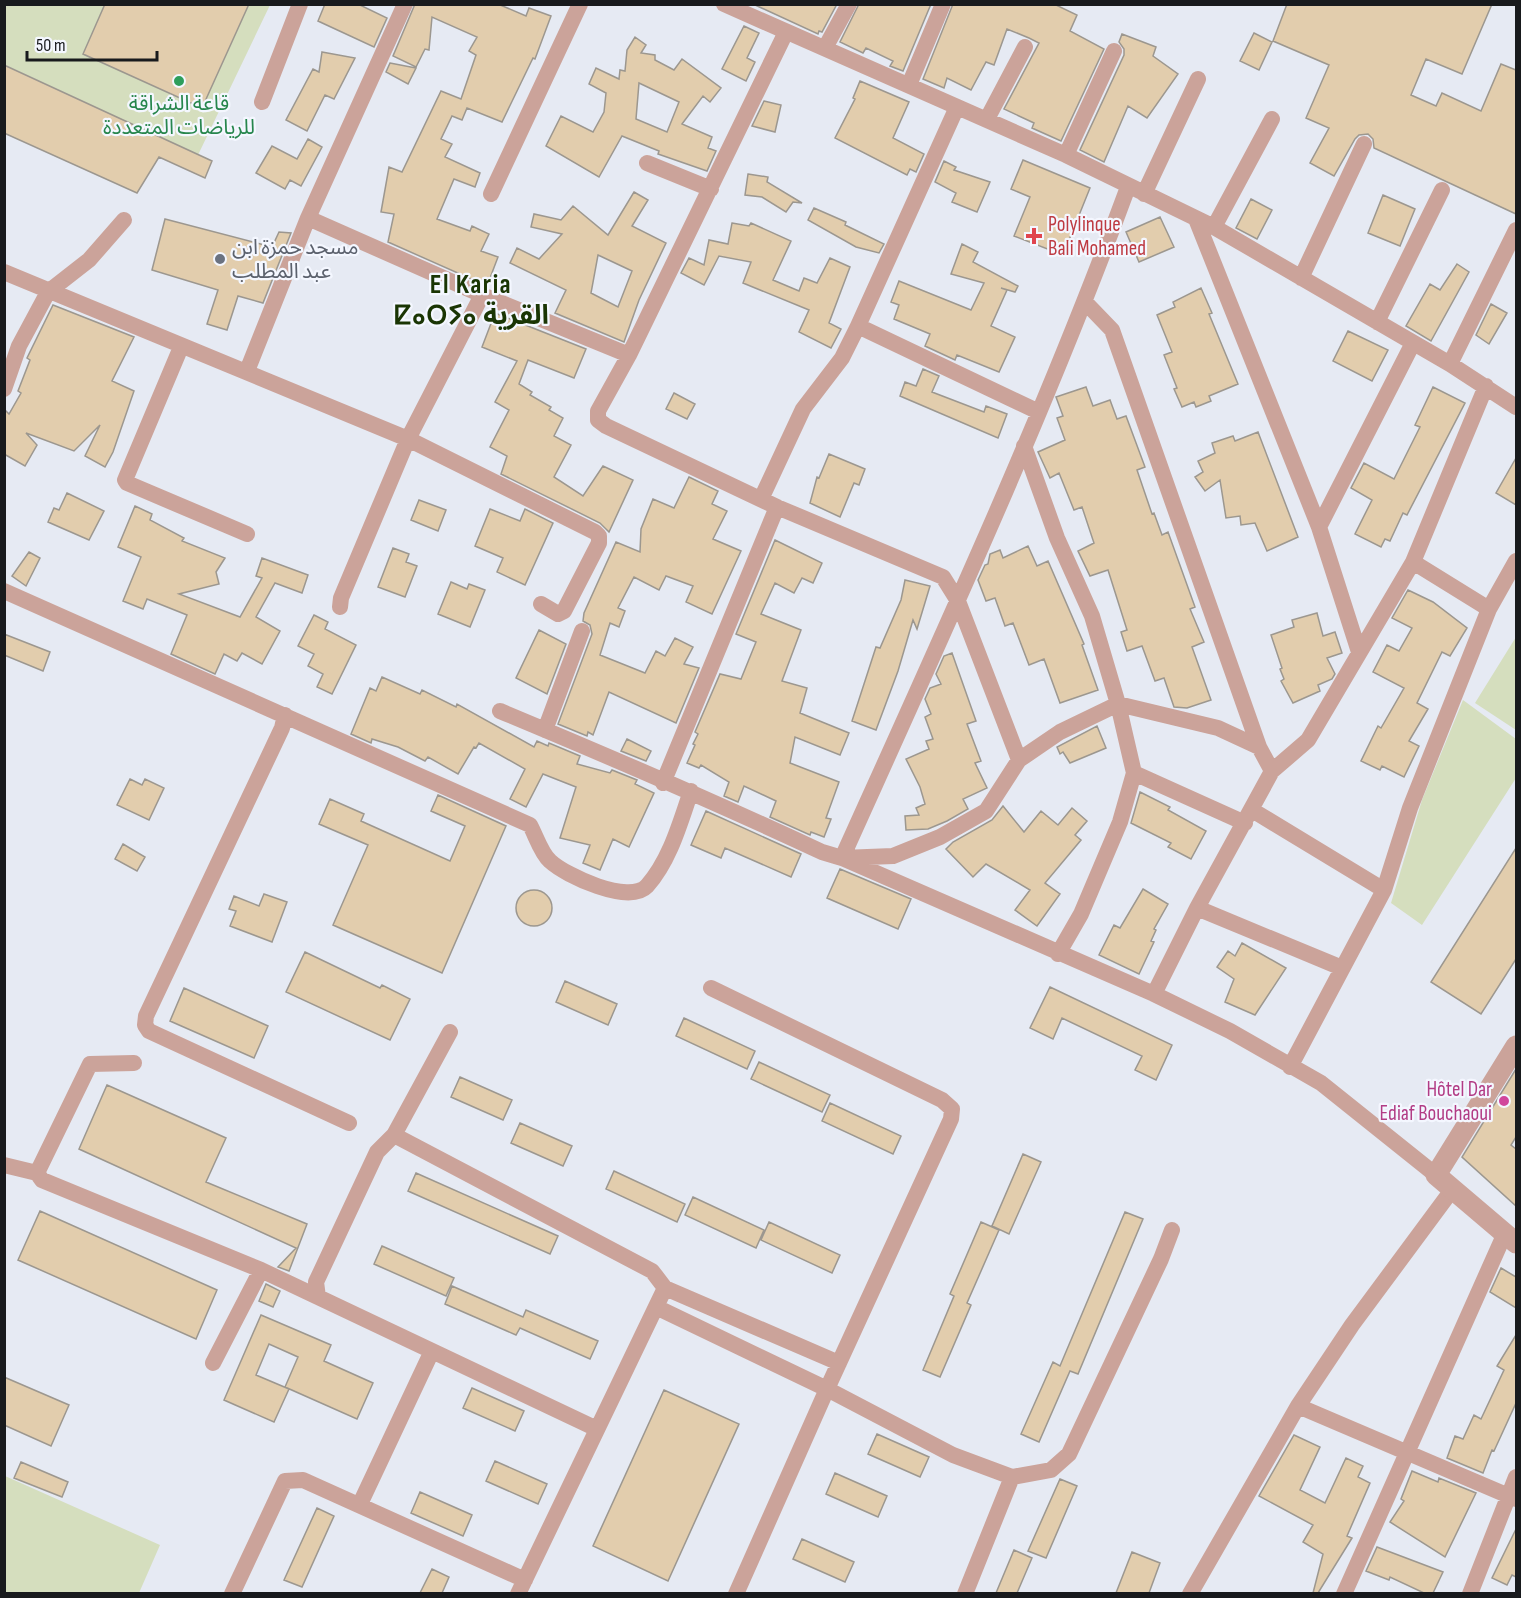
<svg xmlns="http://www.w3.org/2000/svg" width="1521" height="1598" viewBox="0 0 1521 1598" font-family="'Sofia Sans Condensed','Noto Sans Arabic','Noto Sans Tifinagh',sans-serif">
<rect width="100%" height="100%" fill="#e6eaf3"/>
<!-- green -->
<path fill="#d5debe" d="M5 5H270L198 155 5 65Z
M1516 637V730L1475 703Z
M1463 700 1516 739V778L1422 925 1391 903 1422 800Z
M5 1476 160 1545 139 1593H5Z"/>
<!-- building -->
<path fill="#e2cdad" stroke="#9c978f" stroke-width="1.5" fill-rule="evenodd" d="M105 4H249L202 108 83 54Z
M325 4H358L387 18 374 47 318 21Z
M415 4H498L526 16 529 8 551 16 535 59 533 58 502 122 467 108 462 120 452 116 441 139 452 144 445 157 480 173 475 187 454 179 437 219 470 231 472 226 489 234 481 251 498 257 487 286 388 242 394 214 381 212 389 167 402 172 441 91 461 99 476 55 469 51 477 37 432 17 429 50 425 49 416 67 393 56Z
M753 4H837L822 32 819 31 818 34Z
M859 4H931L903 71 890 66 893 61 866 48 863 53 840 42Z
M953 4H1054L1077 15 1070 31 1104 49 1061 141 1032 128 1034 123 1004 109 1039 43 1029 38 1007 29 994 65 986 62 971 90 947 78 944 88 923 79Z
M1287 4H1492L1462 74 1426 59 1411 95 1436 106 1442 93 1481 111 1501 64 1516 70V214L1374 148 1373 139 1368 134 1359 135 1355 139 1334 176 1310 163 1329 128 1306 118 1329 65 1273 41Z
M744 26 759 33 747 58 755 62 746 81 722 69Z
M1254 33 1272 42 1259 70 1240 61Z
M1122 34 1156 47 1153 56 1178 74 1147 118 1128 106 1104 162 1080 150 1124 55V49L1119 42Z
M635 37 646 45 641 53 655 55V60L674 70 682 59 721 88 710 102 703 96 682 124 712 137 708 148 716 151 707 171 658 154 659 151 622 136 599 177 546 146 561 116 593 132 604 112 606 93 589 84 596 68 619 79 620 70 625 71 627 50ZM639 83 679 102 667 132 636 119Z
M322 52 355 58 334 99 325 95 307 131 286 120 313 69 319 72Z
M390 63 416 68 408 84 386 72Z
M4 65 212 161 205 178 159 157 137 193 4 133Z
M860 81 909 102 893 138 924 154 916 172 910 169 907 175 835 138 855 99 853 98Z
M764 101 781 105 775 132 752 126Z
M308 139 322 147 301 186 290 180 285 189 256 173 272 146 297 159Z
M1023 160 1090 188 1063 255 1014 236 1030 197 1011 189Z
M944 161 956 167 954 170 990 182 977 212 952 202 956 193 935 182Z
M748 174 768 177 767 182 802 203 793 202 786 212 762 197 745 195Z
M634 192 648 200 632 226 666 243 639 300 624 342 555 313 566 290 510 263 517 248 539 259 562 234 531 227 534 214 561 220 573 206 608 235ZM598 255 632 271 618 307 591 293Z
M1383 195 1415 209 1400 246 1368 233Z
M1251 199 1272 210 1257 239 1236 228Z
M814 208 846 222 845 225 884 244 879 253 856 247 808 220Z
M1160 217 1174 247 1139 262 1126 232Z
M165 219 272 247 279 232 291 233 263 303 238 296 227 330 207 324 218 290 152 270Z
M732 223 749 226 751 223 791 241 773 280 799 291 804 278 817 283 830 258 850 267 829 323 841 329 831 348 799 332 809 310 743 283 751 262 719 256 704 285 681 273 689 258 704 265 709 240 728 244Z
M962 244 978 252 973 262 1018 286 1015 292 1001 288 1007 290 991 326 1015 337 999 372 957 355 955 360 925 346 930 334 894 319 899 305 891 302 899 281 971 310 984 283 951 274Z
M1457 264 1469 272 1431 341 1406 326 1430 284 1440 290Z
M1201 288 1212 313 1209 314 1238 384 1209 396 1211 401 1196 407 1194 402 1182 407 1174 389 1177 388 1164 355 1172 352 1157 315 1175 307 1173 302Z
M1491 304 1507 313 1489 344 1476 335Z
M53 305 134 337 112 381 134 391 113 452 105 467 85 456 100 425 74 451 26 433 37 445 25 466 4 454V409L9 414 21 393 18 391 30 360 27 358Z
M495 313 586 349 574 378 528 360 519 384 532 392 530 395 551 407 549 410 563 418 554 436 571 445 554 477 583 496 603 466 633 480 609 532 600 523 501 474 507 456 490 447 509 410 495 402 517 361 482 347Z
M1348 331 1388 350 1372 381 1333 361Z
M923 369 939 376 932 392 984 412 986 406 1007 414 998 438 900 396 905 382 916 386Z
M1086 387 1093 406 1110 400 1117 419 1126 416 1145 467 1137 470 1152 514 1154 513 1162 535 1168 532 1195 607 1190 609 1204 642 1192 647 1211 700 1187 708 1174 707 1164 678 1155 681 1142 646 1127 651 1121 632 1127 630 1108 570 1090 576 1078 551 1094 543 1082 507 1074 510 1059 473 1050 478 1038 452 1065 440 1057 418 1063 416 1056 397Z
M1433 387 1465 403 1407 515 1403 513 1390 541 1385 539 1381 547 1355 534 1372 500 1351 488 1364 463 1394 479 1420 427 1415 425Z
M674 393 695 404 687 419 666 409Z
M1258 432 1298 537 1267 551 1255 523 1241 525 1240 516 1226 518 1220 480 1205 491 1195 477 1203 472 1198 461 1215 453 1212 443 1233 436 1235 441Z
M829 454 865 469 859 485 854 483 840 517 810 503 817 477 819 478Z
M1516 458V505L1496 493Z
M689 477 718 491 712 504 727 511 713 539 741 551 712 614 686 602 693 586 666 576 659 590 634 577 618 608 625 611 619 627 610 623 600 655 645 673 656 651 665 656 675 638 693 647 684 664 699 668 676 723 609 692 593 735 588 732 587 736 558 724 592 634 590 625 583 621 584 613 616 542 640 552 641 529 653 499 674 508Z
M67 493 104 511 89 540 48 522 54 508 59 510Z
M419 500 446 510 438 531 411 520Z
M135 506 152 514 150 520 184 538 182 541 225 558 216 572 219 584 179 594 240 617 262 578 256 576 262 558 308 575 302 593 275 583 256 617 280 631 262 664 242 653 237 661 224 654 215 674 171 654 187 615 147 599 143 609 123 601 141 557 118 547Z
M490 509 520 521 525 509 553 523 525 585 497 572 503 558 475 546Z
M775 540 822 563 813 583 802 578 794 593 775 583 761 614 801 630 782 681 807 688 800 713 849 733 840 755 795 737 790 763 839 782 826 818 831 819 824 837 811 832 810 835 770 817 776 801 744 786 738 802 724 796 729 782 701 765 699 768 687 763 695 745 693 744 698 734 695 732 720 674 741 679 756 642 736 634Z
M1028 546 1037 566 1048 561 1084 644 1082 645 1098 690 1060 703 1044 659 1029 665 1013 623 1005 626 995 598 986 601 978 580 985 565 988 564 990 554 1000 550 1003 558Z
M393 548 409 554 406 562 417 566 405 597 378 587Z
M29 552 40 558 26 586 12 576Z
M905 580 930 586 917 629 913 620 898 671 876 730 852 721 876 647 880 648 901 600Z
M451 582 467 589 469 584 485 590 470 627 438 614Z
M1408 590 1433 602 1467 628 1450 656 1442 652 1417 703 1428 709 1409 741 1419 746 1404 777 1382 766 1380 770 1361 761 1378 726 1381 728 1404 688 1373 672 1387 645 1399 651 1412 628 1392 618Z
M1317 613 1323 636 1335 632 1342 653 1327 658 1335 674 1332 679 1318 685 1320 691 1293 703 1281 681 1284 679 1280 669 1282 668 1271 635 1294 627 1292 620Z
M314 615 328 622 325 629 356 645 332 694 317 687 323 674 308 666 314 654 298 646Z
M539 630 566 644 547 694 516 678Z
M4 634 50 652 43 671 4 655Z
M952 653 976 721 967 724 981 761 975 763 987 788 963 799 968 809 947 821 928 829 906 830 905 816 919 815 916 808 925 804 920 787 906 759 929 749 926 741 933 739 925 717 931 714 925 699 930 688 941 684 936 674 944 656Z
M382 677 420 694 422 690 456 707 457 704 534 747 537 741 548 746 549 743 580 756 577 764 610 773 612 770 637 780 635 784 654 793 629 847 613 839 600 870 583 863 590 845 560 838 576 787 543 774 526 807 510 799 525 769 479 743 476 748 474 747 458 774 428 757 425 761 398 747 372 739 371 743 351 734 370 688 376 691Z
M1097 726 1106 748 1070 763 1063 752 1060 754 1057 747Z
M627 739 651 751 646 761 621 751Z
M130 779 142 785 145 779 164 788 149 820 117 805Z
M1140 792 1170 807 1168 810 1206 831 1191 859 1168 847 1171 843 1131 823Z
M438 795 506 826 442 973 333 925 368 845 319 824 330 799 364 814 361 821 450 861 465 826 431 811Z
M1003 806 1024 832 1041 811 1058 825 1072 808 1087 821 1075 835 1081 840 1045 883 1060 894 1037 926 1015 910 1030 890 986 864 973 877 946 849 953 842 992 820Z
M706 811 801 854 791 877 725 848 721 858 691 845Z
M123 844 145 857 137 871 115 859Z
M1516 848V959L1481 1014 1431 982Z
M840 869 911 899 898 929 827 898Z
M1143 889 1168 904 1154 929 1156 930 1151 941 1154 942 1139 974 1099 955 1114 925 1120 928Z
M516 908a18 18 0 1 1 36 0a18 18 0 1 1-36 0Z
M264 894 287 902 272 942 230 926 236 911 229 909 234 896 259 906Z
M1242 943 1286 968 1255 1015 1225 1002 1234 979 1217 967 1228 951 1235 956Z
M305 952 380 988 382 985 410 999 390 1040 286 992Z
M565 981 617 1004 608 1025 556 1002Z
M1050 987 1172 1045 1156 1080 1135 1070 1142 1056 1062 1018 1053 1039 1030 1028Z
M184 988 268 1026 254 1058 170 1021Z
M684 1018 755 1051 747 1069 676 1036Z
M759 1062 830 1095 822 1112 751 1079Z
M1516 1069V1137L1511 1145 1516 1149V1206L1462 1157Z
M460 1077 512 1100 503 1120 451 1097Z
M107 1085 226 1138 206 1182 307 1224 289 1271 278 1267 296 1248 79 1149Z
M830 1103 901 1136 893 1154 822 1121Z
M520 1123 572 1146 563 1166 511 1143Z
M1023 1154 1041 1162 1009 1234 992 1226Z
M614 1171 685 1204 677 1222 606 1189Z
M416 1173 558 1236 550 1254 408 1191Z
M693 1197 764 1230 756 1248 685 1215Z
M40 1211 217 1290 196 1339 18 1260Z
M1125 1212 1143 1219 1078 1374 1070 1371 1039 1442 1021 1434 1053 1362 1060 1366Z
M769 1222 840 1255 832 1273 761 1240Z
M981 1222 999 1230 967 1303 971 1305 940 1377 923 1370 954 1296 950 1294Z
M382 1246 454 1278 446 1296 374 1264Z
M1501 1268 1516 1277V1308L1490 1292Z
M266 1284 280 1291 273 1307 259 1301Z
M452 1286 523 1317 526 1310 598 1341 590 1359 520 1328 516 1335 445 1304Z
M261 1315 331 1345 324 1361 373 1383 357 1419 285 1387 298 1357 269 1344 256 1375 289 1389 274 1422 224 1400Z
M1516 1335V1403L1494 1451 1492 1450 1483 1473 1447 1458 1455 1436 1463 1439 1474 1415 1481 1419 1504 1370 1497 1366Z
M4 1377 69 1405 51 1446 4 1425Z
M472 1388 524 1411 515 1431 463 1408Z
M664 1390 739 1424 668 1581 593 1546Z
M877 1434 929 1457 920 1477 868 1454Z
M1294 1435 1320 1447 1300 1490 1325 1503 1346 1458 1363 1466 1358 1477 1370 1483 1347 1536 1352 1538 1318 1593H1313L1323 1554 1303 1542 1313 1525 1259 1496Z
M495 1461 547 1484 538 1504 486 1481Z
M21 1462 68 1482 62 1497 14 1478Z
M1412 1471 1438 1482 1439 1478 1476 1493 1445 1557 1390 1522 1404 1501 1401 1499Z
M835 1473 887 1496 878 1517 826 1494Z
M1060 1479 1077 1486 1046 1558 1028 1551Z
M420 1492 472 1515 463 1536 411 1513Z
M317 1508 334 1516 302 1587 284 1580Z
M1516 1529V1577L1512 1575 1507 1585 1492 1578Z
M802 1539 854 1562 845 1582 793 1559Z
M1377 1547 1443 1572 1433 1593H1424L1390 1577 1389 1580 1366 1571Z
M1014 1550 1032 1558 1017 1593H996Z
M1132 1552 1160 1563 1149 1593H1116Z
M432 1569 449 1577 442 1593H420Z"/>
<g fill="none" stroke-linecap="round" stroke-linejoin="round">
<!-- minor -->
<path stroke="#cba39a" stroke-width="16" d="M724 4 1066 155 1214 227 1450 364 1516 407
M786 32 629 355 598 411V420L606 426 777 507 943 577 958 601 1019 760
M825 48 849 4
M909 85 943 4
M262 102 300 4
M987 119 1025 47
M1066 155 1114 51
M647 163 711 189
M1128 187C1044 415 942 636 842 858L893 856 940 837 986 811 1019 760 1060 732 1118 704 1218 728 1259 747
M491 194 580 4
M1144 194 1198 79
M308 218 482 295 629 355
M1196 219 1319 527 1359 652
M1214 227 1272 119
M4 272 408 439 595 532 599 536V543L564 611 558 614 541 604
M1301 278 1364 144
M1085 302 1112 330 1259 747 1272 771
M1377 322 1442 190
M858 326 1039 412
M181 347 125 480 127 483 247 534
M1450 364 1516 230
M247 371 308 218 405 4
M4 389 19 346 48 292 89 260 124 220
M1024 446 1057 538 1092 616 1118 704 1134 773 1120 822 1081 914 1058 954
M761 499 803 409 842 358 858 326 957 107
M1319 527 1413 343
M1413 562 1489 609
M4 591 530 825C536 836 541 853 550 861 566 876 629 905 647 886 670 860 680 823 691 791
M340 607 341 598 408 439 482 295
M500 711C608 756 715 802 822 852L842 858 1154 994 1230 1031 1321 1083 1436 1175
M285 715 282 728 146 1016 145 1025 149 1031 349 1123
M545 730 582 631
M1134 773 1245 823
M663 783 777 507
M1252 810 1384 890
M1197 908 1342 968
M1154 994 1197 908 1272 771 1308 740 1413 562 1486 386
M450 1032 394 1135 377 1152 316 1282 318 1297 597 1429
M1290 1067 1384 890 1410 808 1489 609 1516 561
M394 1135 652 1271 665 1288 518 1594
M4 1165 37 1173 42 1180 261 1270 318 1297
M37 1173 90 1064 134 1063
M665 1288 839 1363
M656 1307 827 1389 951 1119 952 1109 942 1100 711 988
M213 1363 261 1270
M1298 1406 1516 1499
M1012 1477 1051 1470 1069 1454 1161 1259 1172 1230
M360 1504 432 1351
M232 1594 285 1481 303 1480 525 1580
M736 1594 827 1389 953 1455 1012 1477 965 1594
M1190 1594 1298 1406 1352 1325 1452 1190
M1344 1594 1505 1233
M1470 1594 1516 1477"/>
<!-- tertiary -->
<path stroke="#cba39a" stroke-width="21" d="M1516 1046 1436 1175 1516 1243"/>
</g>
<!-- markers -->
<circle fill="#2e9e5b" stroke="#f4f7ff" stroke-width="2" cx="179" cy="81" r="6"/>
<path fill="#e0444e" stroke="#f4f7ff" stroke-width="2" d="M1031 227h6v6h6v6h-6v6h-6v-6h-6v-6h6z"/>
<circle fill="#6b7280" stroke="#f4f7ff" stroke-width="2" cx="220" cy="259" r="6"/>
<circle fill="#d1479c" stroke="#f4f7ff" stroke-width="2" cx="1504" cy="1101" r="6"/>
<g text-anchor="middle" stroke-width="4.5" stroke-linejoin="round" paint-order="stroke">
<!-- leisure labels -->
<g font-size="21" fill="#27864d" stroke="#f4f7ff">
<text x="179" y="110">قاعة الشراقة<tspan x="179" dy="24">للرياضات المتعددة</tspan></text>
</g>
<!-- health labels -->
<g font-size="21" fill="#be3a42" stroke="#f4f7ff" text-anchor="start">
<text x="1048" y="231">Polylinque<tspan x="1048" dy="24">Bali Mohamed</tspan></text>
</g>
<!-- worship labels -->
<g font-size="21" fill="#5b616d" stroke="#f4f7ff" text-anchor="start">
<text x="232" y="254">مسجد حمزة ابن<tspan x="232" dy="24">عبد المطلب</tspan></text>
</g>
<!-- hotel labels -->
<g font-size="21" fill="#b23c85" stroke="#f4f7ff" text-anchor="end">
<text x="1492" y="1096">Hôtel Dar<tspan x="1492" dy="24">Ediaf Bouchaoui</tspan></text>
</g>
<!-- district labels -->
<g font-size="27" font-weight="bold" letter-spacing="1.5" fill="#1a3504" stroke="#f4f7ff">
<text x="471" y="293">El Karia<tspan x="471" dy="31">ⵇⴰⵔⵢⴰ القرية</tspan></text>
</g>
</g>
<!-- border -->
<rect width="1521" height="1598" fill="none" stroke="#181a1d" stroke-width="12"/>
<!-- scale -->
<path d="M27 51v9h130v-9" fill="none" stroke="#181a1d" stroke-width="3"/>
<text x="36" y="51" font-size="18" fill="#181a1d" stroke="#f4f7ff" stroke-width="4.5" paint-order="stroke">50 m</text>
</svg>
